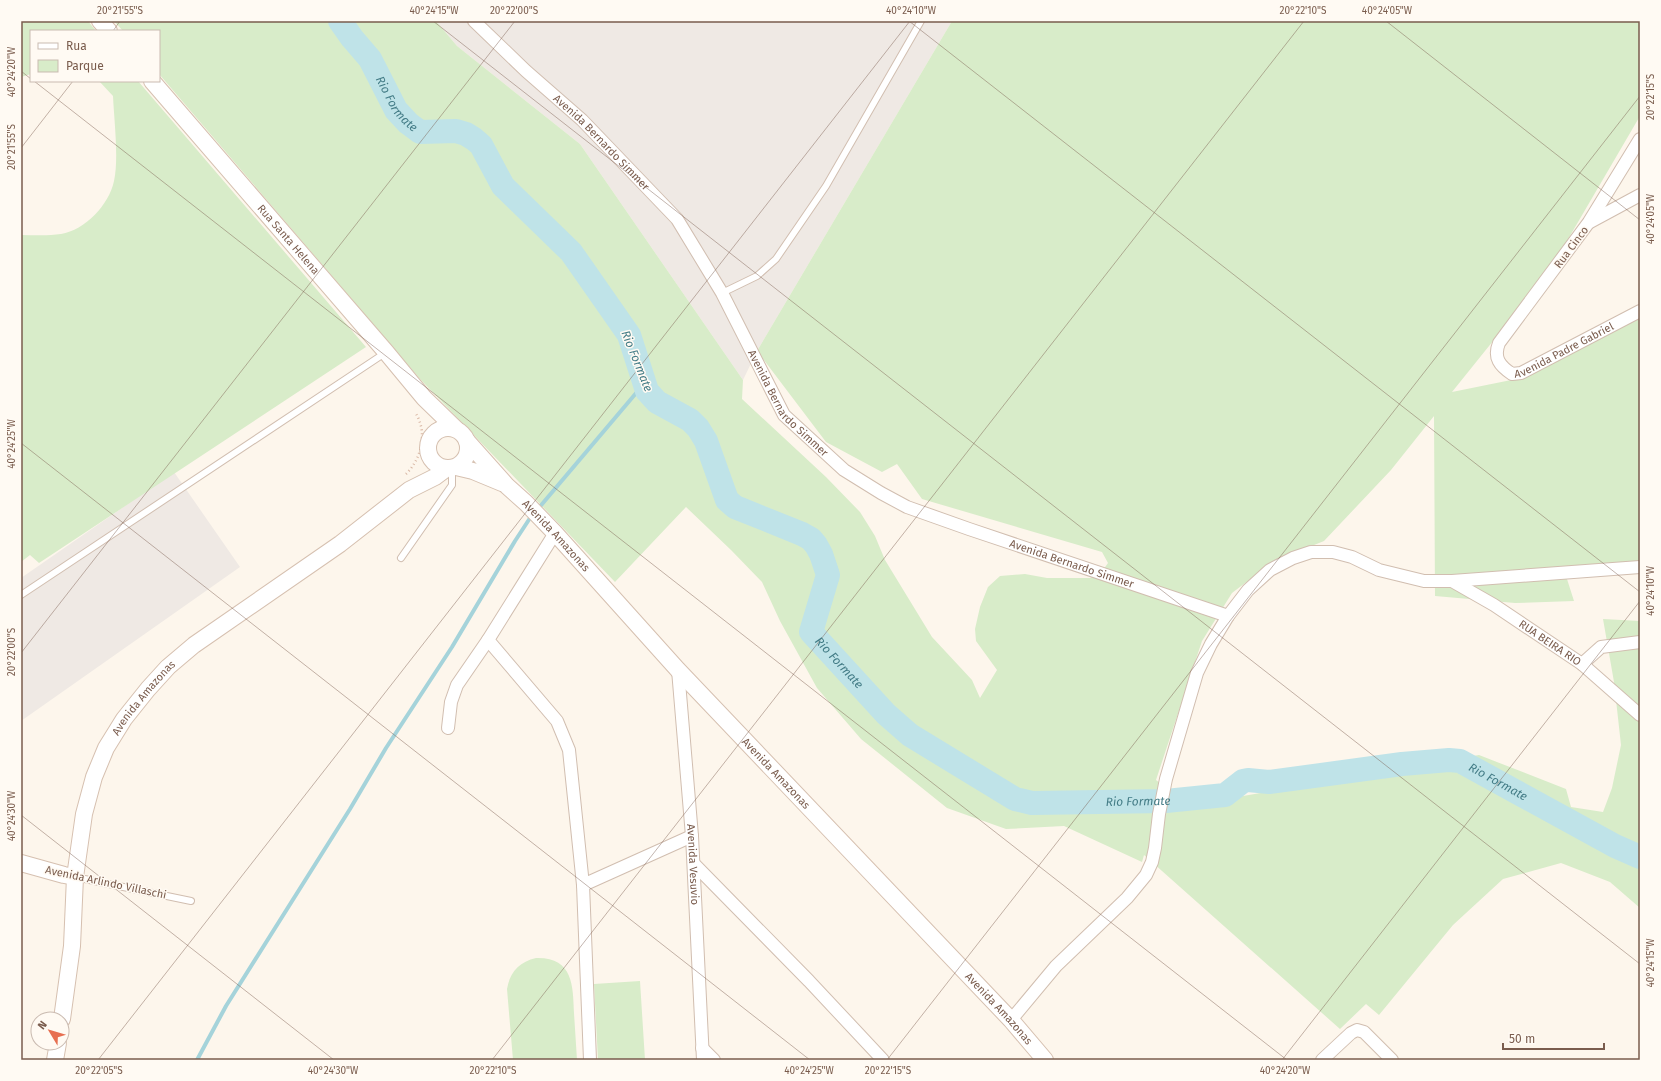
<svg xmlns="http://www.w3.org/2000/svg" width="1661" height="1081" viewBox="0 0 1661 1081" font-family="'Fira Sans',sans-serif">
<rect width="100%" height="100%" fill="#fdf6ec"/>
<!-- industrial -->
<path fill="#efe9e4" d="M436 21H952L757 351 743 380 580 144 457 46Z
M174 472 240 567 21 721V578Z"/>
<!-- green -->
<path fill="#d8ecc9" d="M21 21H88L96 31H31V74L21 77Z
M114 21H436L457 46 580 144 743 380 742 399 826 477 860 512 875 536 885 560 932 637 972 680 980 698 997 670 976 641 975 629 980 607 988 587 1000 576 1025 574 1047 578H1090L1101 573 1108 563 1102 552 922 499 897 464 882 472 826 442 757 351 952 21H1640V116L1550 270 1452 392 1526 377 1640 317V568L1567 579 1574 601 1515 603 1435 596 1434 416 1391 470 1324 541 1274 561 1232 593 1202 641 1156 780 1160 783 1156 811 1479 755 1566 789 1571 807 1603 812 1612 788 1621 745 1614 682 1603 619 1640 621V908L1610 882 1561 863 1503 879 1453 925 1379 1015 1366 1004 1340 1029 1144 855 1142 862 1064 826 1006 829 947 808 861 739 817 688 780 621 762 582 731 550 686 507 615 582 420 379 159 74V31H123Z
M99 81H138L366 347 39 563 30 555 21 562V235C34 235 48 236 61 234 85 230 109 205 114 181 119 159 114 119 113 96Z
M536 958C573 957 573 985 574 1013 575 1029 576 1044 577 1060H513L507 989C510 972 519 962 536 958Z
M640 981 645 1060H598L594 984Z"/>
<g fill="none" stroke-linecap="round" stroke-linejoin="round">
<!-- stream -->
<path stroke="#a5d3da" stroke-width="4" d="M537 510 637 392 646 389
M197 1060 226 1006 350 809 386 748 452 647 515 541 532 515"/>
<!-- river -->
<path stroke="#bfe3e8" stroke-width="24" id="s1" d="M340 21 352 38 370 59 396 110 408 123 420 132 456 131 466 134 474 139 481 145 503 186 571 252 629 335 647 391 657 402 690 420 698 428 706 441 727 500 735 507 802 534 811 539 816 545 821 554 828 575 811 632 886 714 910 735 1015 799 1032 803 1166 801 1225 795 1243 781 1248 780 1269 782 1402 764 1449 760 1460 761 1615 846 1640 857"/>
<defs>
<path id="lane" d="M722 293 757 276 776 259 826 186 921 21
M401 558 452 485V468
M21 595 385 353
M75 877 191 901"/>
<g id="street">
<path id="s2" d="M474 21 526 71 582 120 677 219 722 293 784 415 844 470 881 493 907 507 969 529 1228 616"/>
<path id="s3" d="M1640 139 1589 222 1499 343C1493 358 1500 366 1512 374L1521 373 1640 311"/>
<path d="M1590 222 1640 195"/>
<path d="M555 533 488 640 557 721 569 750 583 885 692 836"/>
<path id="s4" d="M1452 581 1494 605 1582 664 1640 715"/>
<path d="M1582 664 1601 647 1640 642"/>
<path id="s5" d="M678 670 692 836 703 1060"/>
<path d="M448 728 451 702 457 685 488 640"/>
<path d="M694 864 809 981 883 1060"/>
<path d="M583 885 590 1060"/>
<path d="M1011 1020 1056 966 1127 898 1146 875 1152 862 1155 848 1159 814 1166 779 1197 673 1211 644 1228 616 1248 590 1270 570 1293 558 1311 552H1333L1352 557 1379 570 1424 581H1452L1640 567"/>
<path d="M702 1048 714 1060"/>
<path d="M1322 1060 1351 1033 1357 1030 1364 1032 1392 1060"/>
</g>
<g id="secondary">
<path d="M100 21 109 31"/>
<path id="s6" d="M152 81 386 352 424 398 456 429"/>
<circle cx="448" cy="448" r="20"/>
<path id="s7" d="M467 441 507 486 526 503 555 533 678 670 1011 1020 1045 1060"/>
<path d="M456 467 473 471 502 483"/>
<path d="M21 863 64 875 75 877"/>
<path id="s8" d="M62 1019 72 946 75 877 84 814 94 777 106 748 124 719 148 689 168 667 194 645 340 544 409 490 435 477 447 468"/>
<path d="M55 1060 58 1043"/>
</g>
</defs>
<!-- lane casing -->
<use href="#lane" stroke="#d1beb0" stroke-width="8"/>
<!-- street casing -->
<use href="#street" stroke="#d1beb0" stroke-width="14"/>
<!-- secondary casing -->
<use href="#secondary" stroke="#d6c0b0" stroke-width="18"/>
<!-- path -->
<path stroke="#d9b8a5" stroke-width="2.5" stroke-dasharray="1 3" stroke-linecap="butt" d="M406 474C422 458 428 432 415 412"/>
<!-- lane -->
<use href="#lane" stroke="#fff" stroke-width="6"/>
<!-- street -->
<use href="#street" stroke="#fff" stroke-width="12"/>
<!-- secondary -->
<use href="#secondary" stroke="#fff" stroke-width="16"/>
</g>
<!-- ticks -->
<path fill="none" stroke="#7a5c4d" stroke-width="1" stroke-opacity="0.45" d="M433 21 1640 964M909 21 1640 592M1386 21 1640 220M113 31 120 21M21 71 31 79M34 81 1287 1060M21 148 73 81M21 443 810 1060M21 653 515 21M21 815 334 1060M98 1060 910 21M492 1060 1304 21M887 1060 1640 96M1282 1060 1640 601"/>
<g text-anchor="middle" stroke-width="3" stroke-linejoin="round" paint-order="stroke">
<!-- street labels -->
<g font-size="11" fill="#7a5c4d" stroke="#fffaf3">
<text dy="4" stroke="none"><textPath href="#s2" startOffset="176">Avenida Bernardo Simmer</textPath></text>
<text dy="4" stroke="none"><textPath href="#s6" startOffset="209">Rua Santa Helena</textPath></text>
<text transform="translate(1571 247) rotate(-53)" y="4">Rua Cinco</text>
<text dy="4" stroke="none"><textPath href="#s3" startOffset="343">Avenida Padre Gabriel</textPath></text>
<text dy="4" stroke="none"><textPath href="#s2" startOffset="500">Avenida Bernardo Simmer</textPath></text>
<text dy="4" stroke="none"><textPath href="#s7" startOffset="130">Avenida Amazonas</textPath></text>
<text dy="4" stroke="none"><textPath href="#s2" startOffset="836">Avenida Bernardo Simmer</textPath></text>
<text dy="4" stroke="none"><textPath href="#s4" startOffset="116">RUA BEIRA RIO</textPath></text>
<text dy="4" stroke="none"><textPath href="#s8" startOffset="339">Avenida Amazonas</textPath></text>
<text dy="4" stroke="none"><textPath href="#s7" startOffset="454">Avenida Amazonas</textPath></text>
<text dy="4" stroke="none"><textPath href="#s5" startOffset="195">Avenida Vesuvio</textPath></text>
<text transform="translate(106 882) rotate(12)" y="4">Avenida Arlindo Villaschi</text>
<text dy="4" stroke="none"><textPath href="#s7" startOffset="778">Avenida Amazonas</textPath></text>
</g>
<!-- water labels -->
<g font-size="12" font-style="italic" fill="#437c86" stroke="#fffaf3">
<text dy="4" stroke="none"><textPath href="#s1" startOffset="101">Rio Formate</textPath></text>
<text transform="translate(637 361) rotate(68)" y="4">Rio Formate</text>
<text dy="4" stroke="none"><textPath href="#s1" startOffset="881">Rio Formate</textPath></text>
<text dy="4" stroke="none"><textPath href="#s1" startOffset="1601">Rio Formate</textPath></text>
<text dy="4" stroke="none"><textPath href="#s1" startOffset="1229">Rio Formate</textPath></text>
</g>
</g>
<!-- border -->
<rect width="1661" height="1081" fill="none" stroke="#fffaf3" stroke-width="44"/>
<!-- legend -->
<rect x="30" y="30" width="130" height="52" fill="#fffaf3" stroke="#cabbb1"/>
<rect x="38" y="43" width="20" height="6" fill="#ffffff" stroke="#cabbb1"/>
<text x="66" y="50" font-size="12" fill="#7a5c4d">Rua</text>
<rect x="38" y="60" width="20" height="12" fill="#d8ecc9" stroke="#cabbb1"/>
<text x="66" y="70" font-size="12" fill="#7a5c4d">Parque</text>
<!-- north arrow -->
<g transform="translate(50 1031) rotate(308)"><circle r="19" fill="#fffaf3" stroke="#cabbb1"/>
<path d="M0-3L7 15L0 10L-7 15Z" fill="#e76f51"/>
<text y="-6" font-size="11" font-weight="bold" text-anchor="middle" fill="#7a5c4d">N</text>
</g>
<!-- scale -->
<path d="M1503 1043v6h101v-6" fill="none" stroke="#7a5c4d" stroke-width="2"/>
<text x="1509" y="1043" font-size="12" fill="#7a5c4d" stroke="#fffaf3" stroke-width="3" paint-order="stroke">50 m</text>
<rect x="22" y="22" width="1617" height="1037" fill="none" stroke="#7a5c4d" stroke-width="1.5"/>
<g font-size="10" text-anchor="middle" fill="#7a5c4d">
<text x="120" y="14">20°21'55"S</text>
<text x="434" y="14">40°24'15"W</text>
<text x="514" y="14">20°22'00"S</text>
<text x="911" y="14">40°24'10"W</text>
<text x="1303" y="14">20°22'10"S</text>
<text x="1387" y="14">40°24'05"W</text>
<text transform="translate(11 72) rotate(-90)" y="4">40°24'20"W</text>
<text transform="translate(1650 97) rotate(-90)" y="4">20°22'15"S</text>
<text transform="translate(11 147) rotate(-90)" y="4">20°21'55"S</text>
<text transform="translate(1650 219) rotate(-90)" y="4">40°24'05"W</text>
<text transform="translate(11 444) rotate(-90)" y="4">40°24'25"W</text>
<text transform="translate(1650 591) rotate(-90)" y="4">40°24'10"W</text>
<text transform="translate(11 652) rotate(-90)" y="4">20°22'00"S</text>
<text transform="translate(11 816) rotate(-90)" y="4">40°24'30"W</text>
<text transform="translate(1650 963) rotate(-90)" y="4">40°24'15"W</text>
<text x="99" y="1074">20°22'05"S</text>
<text x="333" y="1074">40°24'30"W</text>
<text x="493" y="1074">20°22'10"S</text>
<text x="809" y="1074">40°24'25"W</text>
<text x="888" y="1074">20°22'15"S</text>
<text x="1285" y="1074">40°24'20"W</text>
</g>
</svg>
